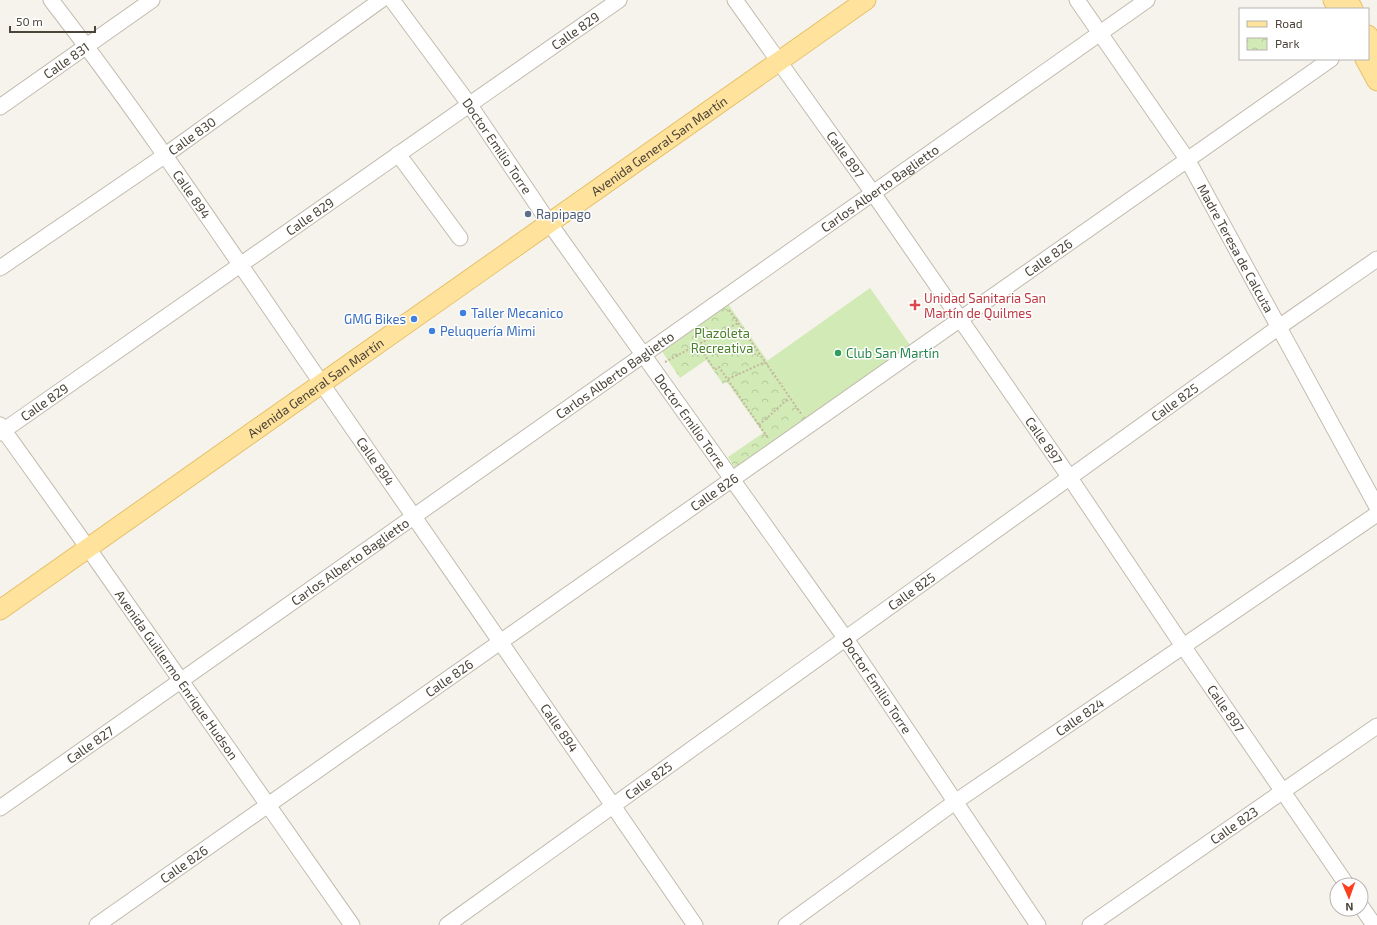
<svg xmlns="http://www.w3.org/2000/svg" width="1377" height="925" viewBox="0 0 1377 925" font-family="'Exo 2',sans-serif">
<defs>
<pattern id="park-crowns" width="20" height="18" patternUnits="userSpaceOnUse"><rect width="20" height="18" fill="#d2eab5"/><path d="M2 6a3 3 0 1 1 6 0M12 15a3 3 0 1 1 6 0" fill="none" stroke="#b6ca9c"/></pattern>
</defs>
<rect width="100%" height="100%" fill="#f6f3ec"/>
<!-- park -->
<path fill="url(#park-crowns)" d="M728 304 807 418 735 468 728 457 763 433 727 382 723 384 706 360 680 378 661 350Z"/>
<!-- pitch -->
<path fill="#d2eab5" d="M870 288 910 345 807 418 767 361Z"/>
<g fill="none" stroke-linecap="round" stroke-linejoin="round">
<defs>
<g id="minor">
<path id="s1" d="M51 0C147 124 233 255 322 384 447 564 571 744 695 925"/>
<path id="s2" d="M392 0 469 104 550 224 846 639 1038 925"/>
<path id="s3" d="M735 0 873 193 1070 478 1183 646 1347 885"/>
<path id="s4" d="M1077 0 1187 159 1377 507"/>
<path id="s5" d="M0 107 152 0"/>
<path d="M398 154 460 238"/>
<path id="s6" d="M0 268 164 156 381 0"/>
<path id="s7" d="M0 425 88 548 352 925"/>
<path id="s8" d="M0 433 619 0"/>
<path id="s9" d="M0 808 1147 0"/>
<path d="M1361 906 1374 925"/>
<path id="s10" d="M97 925 1331 59"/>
<path id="s11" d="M447 925 1279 327 1377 259"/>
<path id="s12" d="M786 925 955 802 1377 514"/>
<path id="s13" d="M1090 925 1377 726"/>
</g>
<g id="major">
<path d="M1333 0 1338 9"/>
<path d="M1348 0 1353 9"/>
<path d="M1368 35 1377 52"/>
<path d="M1365 59 1377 81"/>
<path id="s14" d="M0 610 866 0"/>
</g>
</defs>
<!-- minor casing -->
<use href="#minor" stroke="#c2bbae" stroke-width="17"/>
<!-- major casing -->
<use href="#major" stroke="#e6c16a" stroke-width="21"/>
<!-- path -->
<path stroke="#c4b79f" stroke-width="2" stroke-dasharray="2 2" stroke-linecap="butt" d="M729 310 802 415
M697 344 715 370 719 367 768 438
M665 362 738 323
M728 379 765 362
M759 425 789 398"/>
<!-- minor -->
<use href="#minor" stroke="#fff" stroke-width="15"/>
<!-- major -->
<use href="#major" stroke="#ffe39c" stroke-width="19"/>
</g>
<!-- markers -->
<circle fill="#5c6f8a" stroke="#fff" stroke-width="1.5" cx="528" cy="214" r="4"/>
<path fill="#e0444e" stroke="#fff" stroke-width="1.5" d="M913 299h4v4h4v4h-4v4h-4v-4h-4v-4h4z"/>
<g fill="#3f7fe0" stroke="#fff" stroke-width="1.5">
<circle cx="463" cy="313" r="4"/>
<circle cx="414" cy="319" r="4"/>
<circle cx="432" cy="331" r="4"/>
</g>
<circle fill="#2e9e5b" stroke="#fff" stroke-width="1.5" cx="838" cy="353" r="4"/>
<g text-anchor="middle" stroke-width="3" stroke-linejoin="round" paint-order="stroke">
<!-- street labels -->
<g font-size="13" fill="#4b4439" stroke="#fff">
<text dy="5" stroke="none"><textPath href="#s8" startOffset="702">Calle 829</textPath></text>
<text dy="5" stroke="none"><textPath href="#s5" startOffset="81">Calle 831</textPath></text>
<text dy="5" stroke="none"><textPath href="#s6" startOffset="233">Calle 830</textPath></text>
<text dy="5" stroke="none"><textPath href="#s2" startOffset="180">Doctor Emilio Torre</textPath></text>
<text dy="5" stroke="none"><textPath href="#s14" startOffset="806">Avenida General San Martín</textPath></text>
<text dy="5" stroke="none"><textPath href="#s3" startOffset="190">Calle 897</textPath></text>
<text dy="5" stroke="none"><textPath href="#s9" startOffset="1076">Carlos Alberto Baglietto</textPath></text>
<text dy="5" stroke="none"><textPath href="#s1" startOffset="240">Calle 894</textPath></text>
<text dy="5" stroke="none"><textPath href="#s8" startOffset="378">Calle 829</textPath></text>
<text dy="5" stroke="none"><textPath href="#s4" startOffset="295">Madre Teresa de Calcuta</textPath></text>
<text dy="5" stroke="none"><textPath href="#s10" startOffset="1162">Calle 826</textPath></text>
<text dy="5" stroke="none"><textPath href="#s9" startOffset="752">Carlos Alberto Baglietto</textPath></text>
<text dy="5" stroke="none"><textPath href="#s14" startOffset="386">Avenida General San Martín</textPath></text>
<text dy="5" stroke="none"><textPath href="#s8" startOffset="54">Calle 829</textPath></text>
<text dy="5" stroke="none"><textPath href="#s11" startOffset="896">Calle 825</textPath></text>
<text dy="5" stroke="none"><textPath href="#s2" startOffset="516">Doctor Emilio Torre</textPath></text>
<text dy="5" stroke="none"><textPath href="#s3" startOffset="538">Calle 897</textPath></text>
<text dy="5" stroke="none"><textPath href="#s1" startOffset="564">Calle 894</textPath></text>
<text dy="5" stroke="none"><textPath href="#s10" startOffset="754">Calle 826</textPath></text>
<text dy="5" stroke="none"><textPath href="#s9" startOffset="428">Carlos Alberto Baglietto</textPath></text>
<text dy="5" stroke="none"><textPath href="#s11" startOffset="572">Calle 825</textPath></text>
<text dy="5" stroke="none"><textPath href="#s7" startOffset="306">Avenida Guillermo Enrique Hudson</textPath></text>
<text dy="5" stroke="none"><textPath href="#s10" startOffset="430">Calle 826</textPath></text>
<text dy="5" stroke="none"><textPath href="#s2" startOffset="840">Doctor Emilio Torre</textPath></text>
<text dy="5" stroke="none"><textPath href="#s3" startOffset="862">Calle 897</textPath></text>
<text dy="5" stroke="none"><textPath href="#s12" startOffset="360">Calle 824</textPath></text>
<text dy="5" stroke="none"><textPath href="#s1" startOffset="888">Calle 894</textPath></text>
<text dy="5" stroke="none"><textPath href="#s9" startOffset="110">Calle 827</textPath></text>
<text dy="5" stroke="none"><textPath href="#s11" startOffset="248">Calle 825</textPath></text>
<text dy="5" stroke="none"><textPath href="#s13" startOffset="175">Calle 823</textPath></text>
<text dy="5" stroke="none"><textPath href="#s10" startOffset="106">Calle 826</textPath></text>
</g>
<!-- service labels -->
<g font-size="13" fill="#4e5e75" stroke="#fff" text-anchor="start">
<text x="536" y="219">Rapipago</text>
</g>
<!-- health labels -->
<g font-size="13" fill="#be3a42" stroke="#fff" text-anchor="start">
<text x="924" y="303">Unidad Sanitaria San<tspan x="924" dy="15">Martín de Quilmes</tspan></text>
</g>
<!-- shop labels -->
<g font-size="13" fill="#366cbe" stroke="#fff" text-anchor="start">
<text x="471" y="318">Taller Mecanico</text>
<text x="406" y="324" text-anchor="end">GMG Bikes</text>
<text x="440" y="336">Peluquería Mimi</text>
</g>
<!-- park labels -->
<g font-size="13" fill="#4a7f2a" stroke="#fff">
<text x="722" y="338">Plazoleta<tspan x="722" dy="15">Recreativa</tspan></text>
</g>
<!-- leisure labels -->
<g font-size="13" fill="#27864d" stroke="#fff" text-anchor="start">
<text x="846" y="358">Club San Martín</text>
</g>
</g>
<!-- legend -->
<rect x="1239" y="8" width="130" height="52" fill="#ffffff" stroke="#b7b4b0"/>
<rect x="1247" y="21" width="20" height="6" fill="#ffe39c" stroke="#b7b4b0"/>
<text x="1275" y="28" font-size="12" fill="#4b4439">Road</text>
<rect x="1247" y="38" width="20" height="12" fill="url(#park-crowns)" stroke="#b7b4b0"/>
<text x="1275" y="48" font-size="12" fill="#4b4439">Park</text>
<!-- north arrow -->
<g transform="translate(1349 897) rotate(178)"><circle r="19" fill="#ffffff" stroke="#b7b4b0"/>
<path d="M0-3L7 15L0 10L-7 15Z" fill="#fc3f1d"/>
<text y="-6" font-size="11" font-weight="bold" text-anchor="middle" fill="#4b4439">N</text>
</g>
<!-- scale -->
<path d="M10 26v6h85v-6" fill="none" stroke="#4b4439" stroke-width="2"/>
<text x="16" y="26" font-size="12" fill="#4b4439" stroke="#ffffff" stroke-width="3" paint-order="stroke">50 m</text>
</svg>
